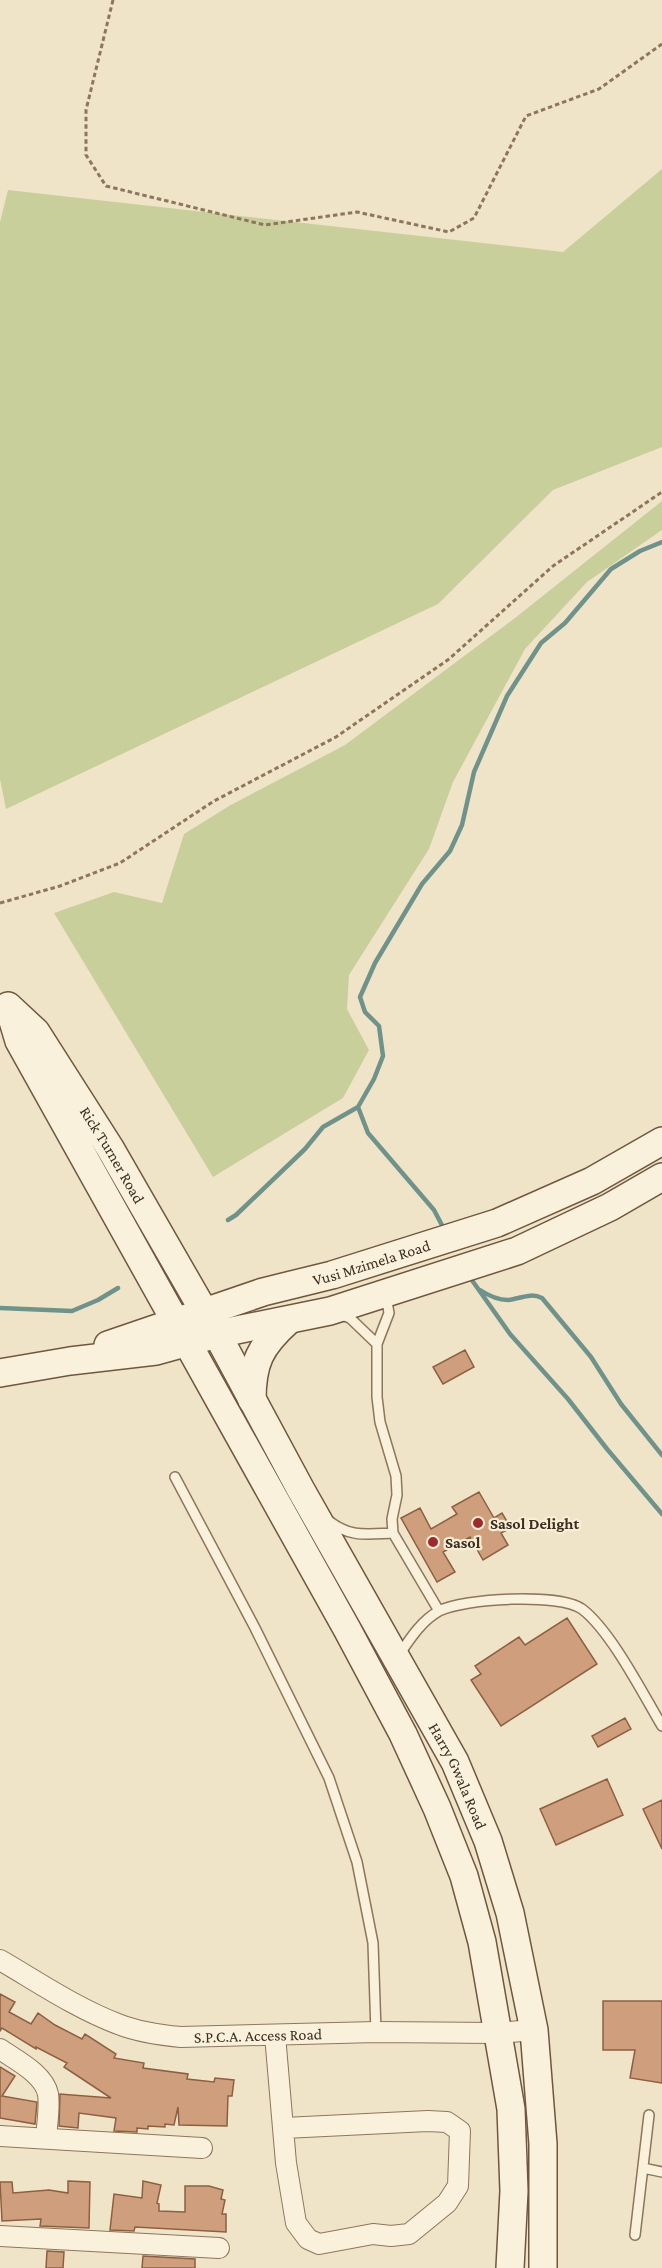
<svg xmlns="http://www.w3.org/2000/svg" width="662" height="2268" viewBox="0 0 662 2268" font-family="'Crimson Pro',serif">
<rect width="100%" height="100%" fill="#f0e4c8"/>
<!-- green -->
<path fill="#c9cf9b" d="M662 169V447L553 490 438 604 6 809 0 779V222L8 190 563 252Z
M662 501V530L587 582 525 649 453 782 429 849 349 975 347 1009 369 1050 343 1098 213 1177 54 913 114 892 162 903 184 834 229 806 345 745 515 618Z"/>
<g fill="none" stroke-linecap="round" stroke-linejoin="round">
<!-- stream -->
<path stroke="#6f938a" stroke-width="4.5" d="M228 1220 236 1215 305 1149 323 1127 358 1107
M444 1229 434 1210 368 1133 358 1107 374 1079 383 1056 379 1026 365 1012 360 997 375 963 422 884 450 851 462 825 474 772 507 696 541 643 565 623 611 569 640 551 662 542
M469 1276 510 1334 568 1399 607 1449 662 1514
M480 1290C489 1296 497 1300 508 1300 520 1299 530 1292 542 1298L591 1357 621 1404 662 1455
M0 1308 72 1311 98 1300 118 1288"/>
</g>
<!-- building -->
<path fill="#cf9f7d" stroke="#8d5f41" stroke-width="1.5" d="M465 1350 474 1367 443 1384 433 1367Z
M479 1492 494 1518 502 1513 511 1528 501 1533 508 1545 483 1560 470 1537 443 1552 455 1572 437 1582 401 1518 420 1508 431 1529 457 1514 452 1507Z
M567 1618 597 1664 501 1726 471 1680 481 1674 475 1666 519 1637 525 1645Z
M625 1718 631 1729 598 1747 592 1736Z
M607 1779 623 1815 556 1845 540 1809Z
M662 1800V1849L643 1809Z
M0 1994 15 2002 9 2012 31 2024 38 2013 55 2025 82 2039 85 2034 116 2054 114 2058 144 2063 143 2068 188 2074 187 2079 214 2082 215 2078 234 2080 232 2096H228L227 2126 179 2125 178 2107 174 2125 165 2124V2127L148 2126V2129L137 2128V2132L114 2131 116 2118 79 2113 78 2128 59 2126 60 2094 111 2098 64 2067 67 2063 36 2047V2049L2 2028 0 2031Z
M603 2001H662V2083L630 2078 635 2050H603Z
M0 2067 15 2076 2 2096 37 2102 35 2124 0 2118Z
M68 2181 90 2182 89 2228 40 2226 41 2219 2 2221 0 2182H12L13 2193 49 2190 68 2193Z
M143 2181 161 2185 157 2203 159 2204V2211L185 2212V2186H209L223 2190 221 2199 225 2200 222 2214H226V2232L135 2227 134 2231 110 2230 114 2194 142 2198Z
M47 2251 64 2252 63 2268H46Z
M143 2256 195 2259V2268H142Z"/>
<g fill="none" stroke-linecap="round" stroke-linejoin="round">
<defs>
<path id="service" d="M386 1296 389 1313 377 1344V1397L380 1422 396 1476 397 1495 392 1519 393 1533 439 1611
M339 1314 350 1318 377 1344
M175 1477 255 1628 329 1778 357 1862 373 1943 376 2032
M329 1521C350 1538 368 1534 393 1533
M399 1655C410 1639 421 1621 439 1611 464 1598 560 1593 582 1609 611 1631 643 1694 662 1726
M643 2168 662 2172
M635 2235 649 2115"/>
<g id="minor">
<path id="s1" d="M0 1960C38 1982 76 2008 118 2024 138 2032 159 2035 181 2037L376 2032 497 2033 534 2030"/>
<path d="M275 2035 286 2163 296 2223 308 2239 319 2244 373 2234 391 2236 409 2234 447 2203 458 2186 460 2131 447 2122 428 2121 284 2128"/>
<path d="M0 2049C16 2060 44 2074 48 2094 50 2107 47 2124 46 2138"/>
<path d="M0 2136 202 2148"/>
<path d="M0 2236 219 2248"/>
</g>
<g id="secondary">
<path id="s2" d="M8 1006 36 1032 110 1148 217 1334 301 1490 455 1762 488 1841 510 1913 534 2030 543 2144V2268"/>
<path d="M10 1011 19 1041 347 1629 403 1734 437 1808 464 1876 482 1942 511 2109 514 2191 510 2268"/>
<path id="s3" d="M108 1345 263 1292 332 1275 497 1223 592 1181 662 1141"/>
<path d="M0 1373 70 1361 156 1351 217 1334 330 1311 517 1251 610 1207 662 1177"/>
<path d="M252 1400C252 1363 260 1346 288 1321"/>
</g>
</defs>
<!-- service casing -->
<use href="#service" stroke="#8d765c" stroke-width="12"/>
<!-- minor casing -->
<use href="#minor" stroke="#8d765c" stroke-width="22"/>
<!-- secondary casing -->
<use href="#secondary" stroke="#6f573f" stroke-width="30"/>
<!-- path -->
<path stroke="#8d765c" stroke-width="3" stroke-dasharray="4.5 3" stroke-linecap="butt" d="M113 0 86 110V155L106 186 265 225 357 212 449 232 474 218 526 116 599 89 662 44
M0 903 60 886 120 863 214 801 336 737 449 659 553 566 662 492"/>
<!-- service -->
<use href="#service" stroke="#faf1dc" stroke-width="9"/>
<!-- minor -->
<use href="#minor" stroke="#faf1dc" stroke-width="20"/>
<!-- secondary -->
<use href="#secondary" stroke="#faf1dc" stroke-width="27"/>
</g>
<!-- markers -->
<g fill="#9e2a2b" stroke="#f7eed8" stroke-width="2">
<circle cx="478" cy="1523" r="6"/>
<circle cx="433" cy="1542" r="6"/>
</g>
<g text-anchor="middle" stroke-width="4.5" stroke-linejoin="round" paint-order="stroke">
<!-- street labels -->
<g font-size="16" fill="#3d2e20" stroke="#f7eed8">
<text dy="6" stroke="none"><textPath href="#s2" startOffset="183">Rick Turner Road</textPath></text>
<text dy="6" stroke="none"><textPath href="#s3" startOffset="276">Vusi Mzimela Road</textPath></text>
<text dy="6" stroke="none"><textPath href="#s2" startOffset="894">Harry Gwala Road</textPath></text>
<text dy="6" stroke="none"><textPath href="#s1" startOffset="276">S.P.C.A. Access Road</textPath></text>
</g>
<!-- poi labels -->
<g font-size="16" font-weight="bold" fill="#3d2e20" stroke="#f7eed8" text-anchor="start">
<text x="490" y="1529">Sasol Delight</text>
<text x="445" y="1548">Sasol</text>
</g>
</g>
</svg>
